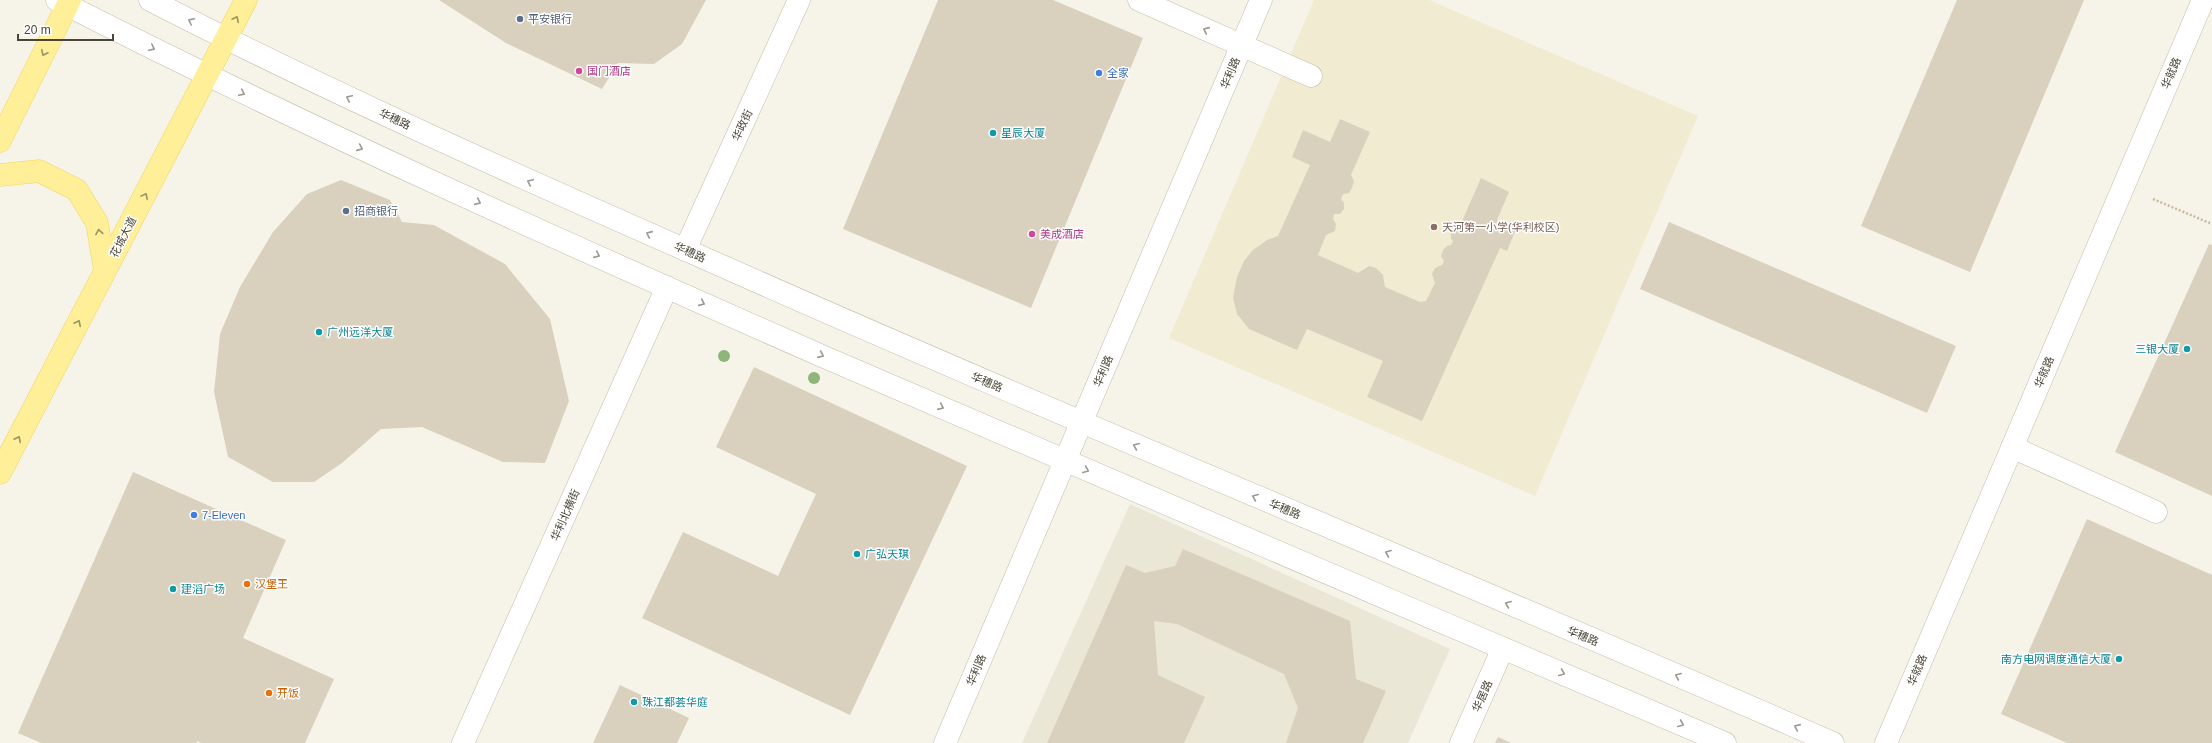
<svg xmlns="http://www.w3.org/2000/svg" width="2212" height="743" viewBox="0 0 2212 743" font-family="Helvetica,'Noto Sans SC',sans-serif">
<rect width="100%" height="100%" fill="#f6f3e9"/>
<!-- residential -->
<path fill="#eae7d6" d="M1130 504 1450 649 1408 743H1022Z"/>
<!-- education -->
<path fill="#f0ebd1" d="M1314 0H1429L1698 116 1535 496 1169 338Z"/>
<!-- building -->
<path fill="#d9d1bd" d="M439 0H706L682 44 654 64 618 63 602 89 506 43Z
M938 0H1053L1143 38 1031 308 843 229Z
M1957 0H2084L1970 272 1861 226Z
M1340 119 1370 132 1351 175 1354 181 1352 188 1349 193 1343 194 1341 199 1344 203V209L1340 214H1334L1333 219 1336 224 1335 231 1326 235 1318 255 1358 273 1369 266 1376 268 1383 275 1385 287 1420 302 1426 301 1435 283 1432 274 1435 268 1442 265 1444 261 1441 256 1443 250 1447 246 1451 245 1453 241 1451 239V233L1454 229 1459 228 1481 178 1509 192 1497 220 1516 229 1507 251 1500 248 1422 421 1367 397 1383 361 1307 329 1297 350 1249 329 1237 314 1233 298 1237 277 1244 261 1253 250 1267 240 1278 236 1310 165 1292 157 1303 130 1330 142Z
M341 180 390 200 402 222 434 225 505 264 550 319 569 401 545 463 503 462 422 427 381 429 342 463 314 482H273L228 457 214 392 220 334 240 287 273 232 307 194Z
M1669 222 1956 346 1927 413 1640 289Z
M2209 244 2212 245V496L2115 452Z
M754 367 967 466 850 715 642 618 683 532 778 576 816 494 716 447Z
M133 472 286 540 243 638 334 679 305 743H201L197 741V743H41L18 733Z
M2087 519 2212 575V743H2067L2001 714Z
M1183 549 1350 621 1356 679 1386 691 1363 743H1286L1298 708 1284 674 1177 624 1154 621 1158 675 1205 697 1184 743H1047L1126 565 1145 573 1175 566Z
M620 685 689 718 677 743H593Z
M1498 737 1511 743H1495Z"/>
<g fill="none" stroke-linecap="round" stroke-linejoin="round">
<defs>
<path id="minor" d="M57 0C307 128 565 243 822 356 1122 487 1424 614 1725 743
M150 0C329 92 511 173 695 254 1072 422 1455 577 1833 743
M1139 0 1311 76
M685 250 799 0
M2012 447 2156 512
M463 743 667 287
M945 743 1261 0
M1461 743 1503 648
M1886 743 2203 0"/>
<path id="major" d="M0 141 70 0
M0 175 39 171 77 190 97 223 105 271
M0 473 246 0"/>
</defs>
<!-- minor casing -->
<use href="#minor" stroke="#c2bdaa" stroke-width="23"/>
<!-- major casing -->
<use href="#major" stroke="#f0d65c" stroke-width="23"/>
<!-- path -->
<path stroke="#c6bc9a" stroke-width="2.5" stroke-dasharray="2 2" stroke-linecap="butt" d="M2153 199 2212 224"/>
<!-- minor -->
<use href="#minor" stroke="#fff" stroke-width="22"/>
<!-- major -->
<use href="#major" stroke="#ffef98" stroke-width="22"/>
</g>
<!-- trees -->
<g fill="#8fb57c">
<circle cx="724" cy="356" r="6"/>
<circle cx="814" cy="378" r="6"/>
</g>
<!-- one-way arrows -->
<defs><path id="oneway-chevron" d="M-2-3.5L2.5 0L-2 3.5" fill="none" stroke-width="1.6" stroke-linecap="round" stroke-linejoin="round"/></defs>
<g stroke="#9b9262">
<use href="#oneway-chevron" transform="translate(236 19) rotate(-63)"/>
<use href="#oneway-chevron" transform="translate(44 53) rotate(116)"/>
<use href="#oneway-chevron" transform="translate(145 196) rotate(-62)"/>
<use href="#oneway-chevron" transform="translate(99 232) rotate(-100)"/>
<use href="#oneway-chevron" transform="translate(78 323) rotate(-63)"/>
<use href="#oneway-chevron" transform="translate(18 439) rotate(-63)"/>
</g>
<g stroke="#9b9990">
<use href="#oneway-chevron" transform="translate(191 21) rotate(-153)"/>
<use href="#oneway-chevron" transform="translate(1206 30) rotate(-156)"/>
<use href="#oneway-chevron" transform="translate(152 48) rotate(27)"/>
<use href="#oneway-chevron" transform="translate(242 93) rotate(26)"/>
<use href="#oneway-chevron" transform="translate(349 98) rotate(-155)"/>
<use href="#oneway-chevron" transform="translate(360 148) rotate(24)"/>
<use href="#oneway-chevron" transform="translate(530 182) rotate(-155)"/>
<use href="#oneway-chevron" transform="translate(478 202) rotate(24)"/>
<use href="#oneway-chevron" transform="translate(649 234) rotate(-156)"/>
<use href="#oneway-chevron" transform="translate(597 255) rotate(24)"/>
<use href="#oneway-chevron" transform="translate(702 303) rotate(24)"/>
<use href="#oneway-chevron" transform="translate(821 355) rotate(24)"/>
<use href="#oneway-chevron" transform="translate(941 407) rotate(24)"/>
<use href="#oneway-chevron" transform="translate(1136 446) rotate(-157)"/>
<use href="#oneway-chevron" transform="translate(1086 470) rotate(23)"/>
<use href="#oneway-chevron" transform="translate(1255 497) rotate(-157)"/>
<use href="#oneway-chevron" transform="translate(1388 553) rotate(-157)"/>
<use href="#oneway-chevron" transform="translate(1508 604) rotate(-157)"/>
<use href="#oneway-chevron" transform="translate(1562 673) rotate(23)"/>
<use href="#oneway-chevron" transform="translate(1678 676) rotate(-157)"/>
<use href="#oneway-chevron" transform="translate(1681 724) rotate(23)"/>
<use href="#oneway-chevron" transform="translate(1797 727) rotate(-156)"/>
</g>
<!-- markers -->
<g fill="#5c6f8a" stroke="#fff" stroke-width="1.5">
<circle cx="520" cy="19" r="4"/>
<circle cx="346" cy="211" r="4"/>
</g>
<g fill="#d1479c" stroke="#fff" stroke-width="1.5">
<circle cx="579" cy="71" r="4"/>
<circle cx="1032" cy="234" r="4"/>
</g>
<g fill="#3f7fe0" stroke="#fff" stroke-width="1.5">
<circle cx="1099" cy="73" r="4"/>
<circle cx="194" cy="515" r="4"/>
</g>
<g fill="#0f9aa8" stroke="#fff" stroke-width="1.5">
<circle cx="993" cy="133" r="4"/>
<circle cx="319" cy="332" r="4"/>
<circle cx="2187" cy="349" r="4"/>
<circle cx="857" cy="554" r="4"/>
<circle cx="173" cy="589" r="4"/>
<circle cx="2119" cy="659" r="4"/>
<circle cx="634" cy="702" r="4"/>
</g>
<circle fill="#8d6e63" stroke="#fff" stroke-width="1.5" cx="1434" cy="227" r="4"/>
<g fill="#e8710a" stroke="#fff" stroke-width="1.5">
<circle cx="247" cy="584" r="4"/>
<circle cx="269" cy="693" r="4"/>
</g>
<g text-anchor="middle" stroke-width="3" stroke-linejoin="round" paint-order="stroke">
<!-- service labels -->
<g font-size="11" fill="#4e5e75" stroke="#fff" text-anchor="start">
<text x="528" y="23">平安银行</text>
<text x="354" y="215">招商银行</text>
</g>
<!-- hotel labels -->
<g font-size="11" fill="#b23c85" stroke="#fff" text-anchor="start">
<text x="587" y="75">国门酒店</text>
<text x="1040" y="238">美成酒店</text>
</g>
<!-- shop labels -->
<g font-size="11" fill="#366cbe" stroke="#fff" text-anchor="start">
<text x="1107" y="77">全家</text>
<text x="202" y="519">7-Eleven</text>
</g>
<!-- street labels -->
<g font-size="11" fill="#4a4536" stroke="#fff">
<text transform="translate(1230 73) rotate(-67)" y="4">华利路</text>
<text transform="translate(2171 73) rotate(-67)" y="4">华就路</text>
<text transform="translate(395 119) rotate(25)" y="4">华穗路</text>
<text transform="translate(742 125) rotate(-65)" y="4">华政街</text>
<text transform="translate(123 237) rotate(-63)" y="4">花城大道</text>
<text transform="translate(690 252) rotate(24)" y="4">华穗路</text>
<text transform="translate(1103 371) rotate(-67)" y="4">华利路</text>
<text transform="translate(2044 372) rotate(-67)" y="4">华就路</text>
<text transform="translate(987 382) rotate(23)" y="4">华穗路</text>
<text transform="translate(1285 509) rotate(23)" y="4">华穗路</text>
<text transform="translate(565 515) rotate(-66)" y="4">华利北横街</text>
<text transform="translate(1583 636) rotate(23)" y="4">华穗路</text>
<text transform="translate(976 670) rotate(-67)" y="4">华利路</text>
<text transform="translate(1917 670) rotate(-67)" y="4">华就路</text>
<text transform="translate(1482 696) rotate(-66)" y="4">华居路</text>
</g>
<!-- culture labels -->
<g font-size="11" fill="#0d838f" stroke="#fff" text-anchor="start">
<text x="1001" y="137">星辰大厦</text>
<text x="327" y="336">广州远洋大厦</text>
<text x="2179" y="353" text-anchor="end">三银大厦</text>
<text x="865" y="558">广弘天琪</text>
<text x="181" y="593">建滔广场</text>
<text x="2111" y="663" text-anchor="end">南方电网调度通信大厦</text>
<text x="642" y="706">珠江都荟华庭</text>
</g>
<!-- education labels -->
<g font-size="11" fill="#785e54" stroke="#fff" text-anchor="start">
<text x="1442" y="231">天河第一小学(华利校区)</text>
</g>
<!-- food labels -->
<g font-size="11" fill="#c56008" stroke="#fff" text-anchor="start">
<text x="255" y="588">汉堡王</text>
<text x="277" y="697">开饭</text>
</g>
</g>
<!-- scale -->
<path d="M18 34v6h95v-6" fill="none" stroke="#4a4536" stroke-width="2"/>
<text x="24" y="34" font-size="12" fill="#4a4536" stroke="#ffffff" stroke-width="3" paint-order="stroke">20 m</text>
</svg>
